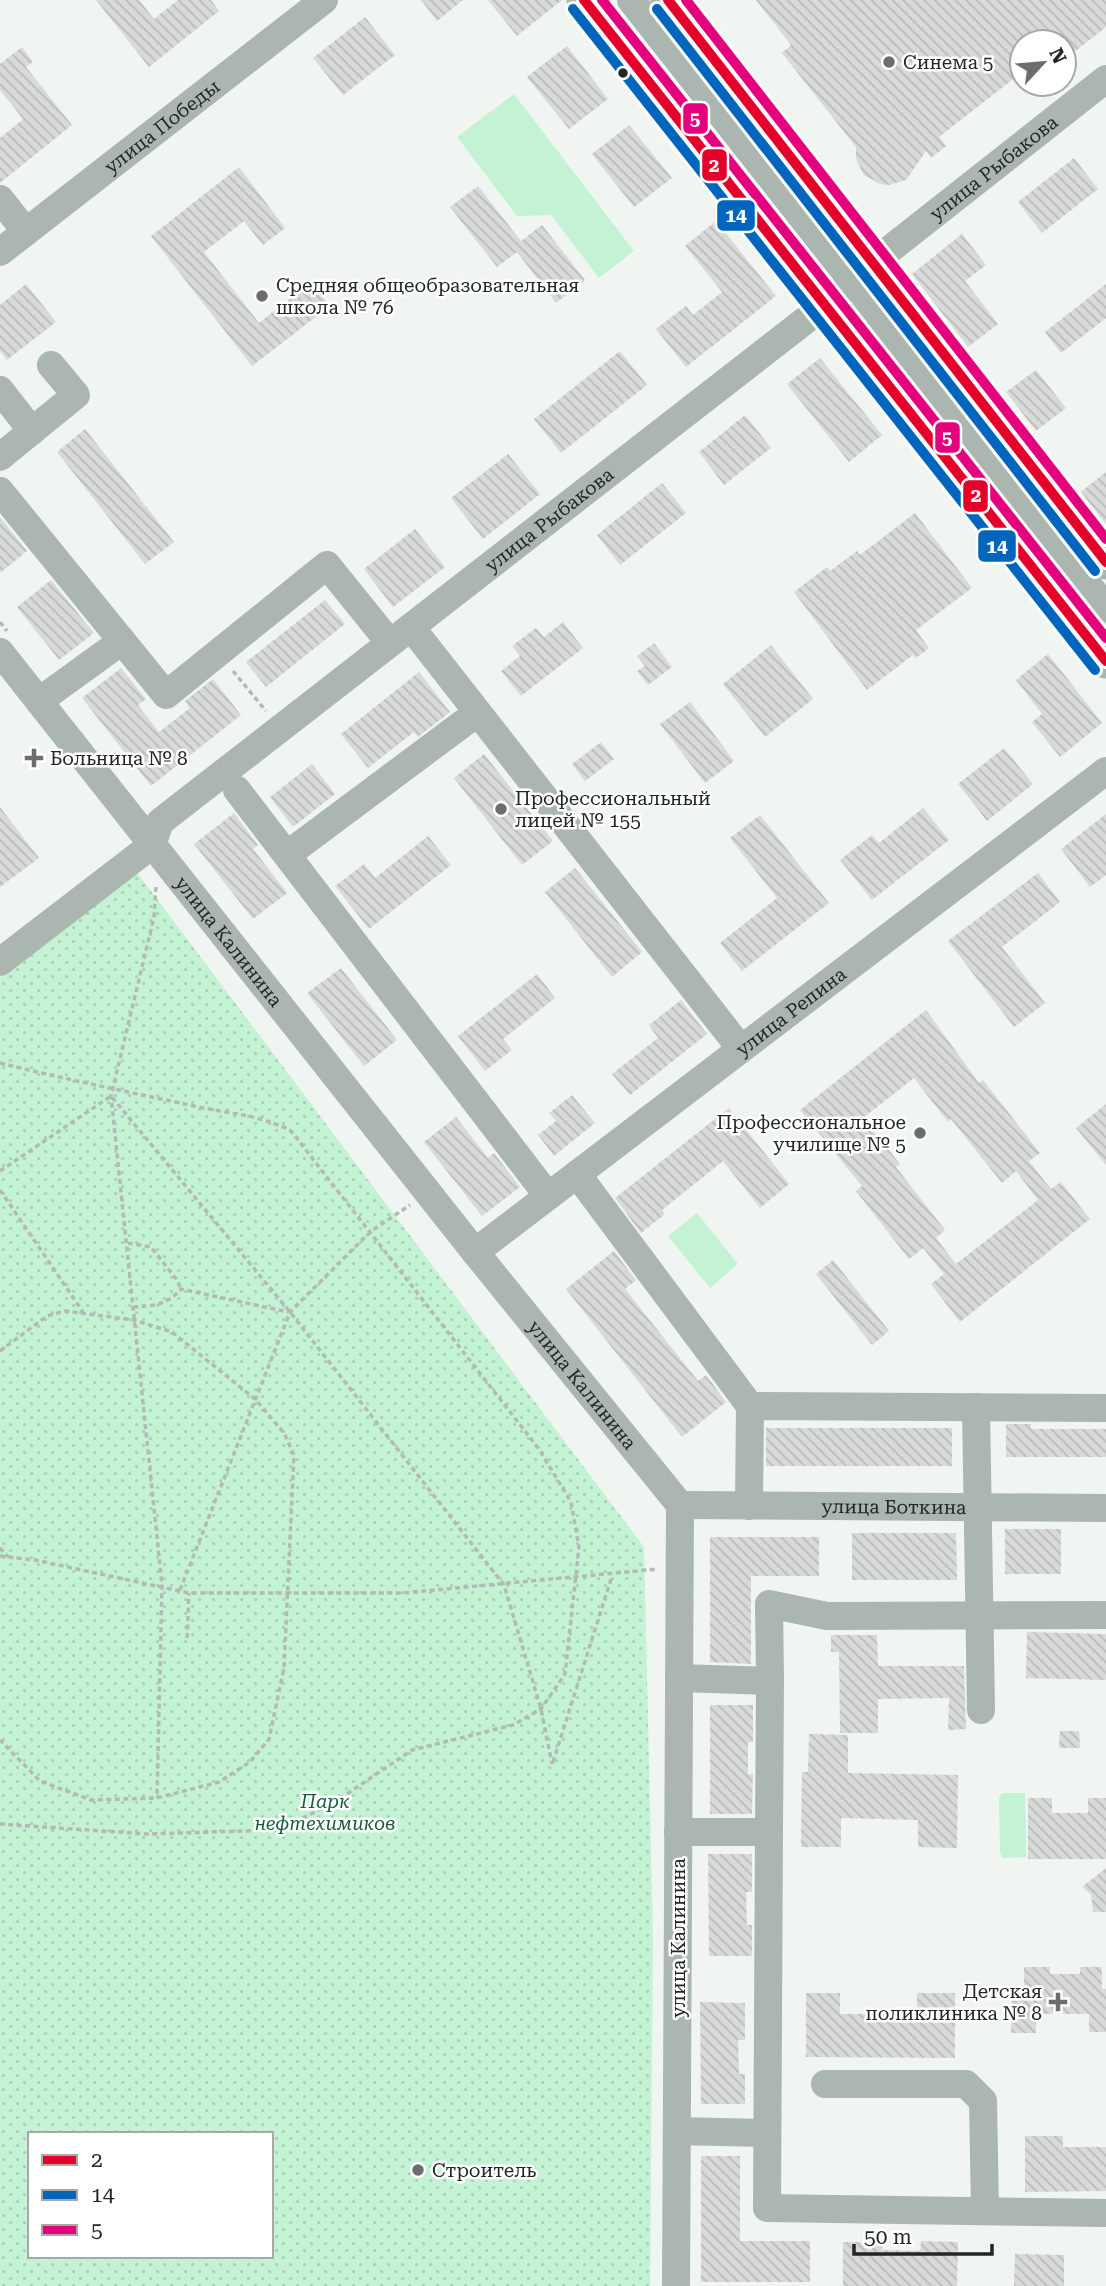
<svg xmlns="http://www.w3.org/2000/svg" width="1106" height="2286" viewBox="0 0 1106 2286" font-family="'Roboto Serif',serif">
<defs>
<pattern id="forest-firs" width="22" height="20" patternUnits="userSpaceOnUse" patternTransform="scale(1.75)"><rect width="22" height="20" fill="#c3f3d4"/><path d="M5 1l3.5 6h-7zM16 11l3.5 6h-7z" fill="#a7d0b6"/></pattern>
<pattern id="park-dots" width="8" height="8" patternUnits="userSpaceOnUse" patternTransform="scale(1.75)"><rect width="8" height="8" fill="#c3f3d4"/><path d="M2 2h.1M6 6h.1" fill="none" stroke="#a7d0b6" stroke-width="1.8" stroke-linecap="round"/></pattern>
<pattern id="building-back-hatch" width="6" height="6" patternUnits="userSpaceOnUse" patternTransform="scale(1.75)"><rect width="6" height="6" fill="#d7dad8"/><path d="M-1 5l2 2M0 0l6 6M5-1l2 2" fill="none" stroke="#b8bbb9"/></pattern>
</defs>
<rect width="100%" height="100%" fill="#f0f5f1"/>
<!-- green -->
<path fill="#c3f3d4" d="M514 94 634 251 599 278 551 215 517 216 457 137Z
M697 1213 738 1264 710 1288 668 1236Z
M1002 1793H1025L1026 1857 1003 1858 1000 1853 999 1798Z"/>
<!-- forest -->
<path fill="url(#forest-firs)" d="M871 318 1106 621V641L861 326Z"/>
<!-- park -->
<path fill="url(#park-dots)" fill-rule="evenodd" d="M136 871 644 1547 653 1937 650 2286H0V977ZM30 2134H271V2256H30Z"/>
<!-- building -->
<path fill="url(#building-back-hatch)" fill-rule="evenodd" d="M96 0H139L154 19 178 0H211L219 11 149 67Z
M421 0H463L437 21Z
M488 0H562L517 36Z
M756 0H1106V27L1064 60V42H1022V72L939 137 946 146 931 158 926 151 906 180 889 185 880 184 864 175 856 159V147L782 53 791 45Z
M365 17 395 55 343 95 313 58Z
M567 46 608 99 569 129 527 77Z
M22 47 33 62 26 67 72 125 0 183V138L23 119 0 90V64Z
M629 125 672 178 634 207 592 154Z
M1074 158 1098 189 1042 233 1018 202Z
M239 167 285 228 263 245 244 221 204 252 259 323 311 282 330 306 252 366 151 236Z
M478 186 521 241 542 225 585 280 556 303 517 252 497 267 450 207Z
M716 221 776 296 686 367 656 329 686 306 693 315 722 292 685 246Z
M962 234 986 265 965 281 998 324 968 347 912 274Z
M26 284 56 322 7 360 0 351V305Z
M1106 284V318L1061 353 1045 332Z
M620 351 647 385 561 453 534 419Z
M820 358 882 435 849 462 787 384Z
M1036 370 1066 408 1036 431 1006 392Z
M745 415 771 448 724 485 699 452Z
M85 429 174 542 145 564 57 452Z
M508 454 540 494 483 539 451 498Z
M1106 472V524L1081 492Z
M662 483 686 513 620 565 597 535Z
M915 513 972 588 916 630 929 648 916 658 913 655 867 690 794 592 827 567 830 571 857 551 860 555Z
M0 517 27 551 0 573Z
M415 529 445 567 393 607 364 569Z
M51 580 94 633 59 660 17 607Z
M325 600 345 624 266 687 246 662Z
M563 622 583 648 521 696 501 671 520 656 512 646 536 628 544 637Z
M654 643 672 667 648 685 637 671 645 666 637 656Z
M771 645 813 699 765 737 723 684Z
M1048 654 1102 723 1060 757 1032 722 1042 714 1016 680Z
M121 668 146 699 138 705 159 732 190 708 185 701 213 679 241 715 151 786 82 698Z
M419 672 450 712 418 737 414 732 368 768 341 734Z
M690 702 734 761 705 783 660 724Z
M601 742 614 759 585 781 572 764Z
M1004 748 1033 784 987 821 958 784Z
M484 754 553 841 522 865 454 778Z
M312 764 335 794 293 827 270 797Z
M0 807 39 858 0 887Z
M923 808 949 840 872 900 840 860 872 835 879 843Z
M234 813 258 845 253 849 287 893 253 919 194 844Z
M1106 814V875L1090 887 1061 849Z
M760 815 829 903 742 971 720 943 777 898 730 838Z
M428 836 451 865 369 929 335 886 364 864 375 878Z
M575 868 642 952 612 977 545 892Z
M1038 873 1060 902 1002 947 1045 1003 1014 1027 948 941Z
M341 968 397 1040 364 1066 307 993Z
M537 974 555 998 503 1039 512 1050 485 1071 458 1036Z
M681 1000 707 1034 630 1095 612 1074 658 1038 649 1025Z
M926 1010 979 1083 983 1080 1040 1153 1029 1161 1051 1189 1061 1182 1090 1219 960 1322 931 1284 944 1274 923 1248 909 1259 856 1191 862 1186 800 1110ZM914 1078 948 1122 951 1119 1002 1183 1016 1171 1038 1200 956 1264 936 1238 945 1230 896 1167 900 1164 863 1118Z
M572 1095 595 1123 554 1156 538 1135 556 1121 549 1113Z
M1106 1104V1165L1076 1128Z
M729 1108 789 1184 760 1208 723 1161 662 1210 665 1214 641 1233 615 1198Z
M456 1117 488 1158 494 1153 520 1187 482 1216 424 1142Z
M614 1251 636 1280 625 1289 698 1381 706 1375 726 1402 682 1437 566 1289Z
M833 1260 889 1331 872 1345 816 1274Z
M1006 1424H1031V1429H1106V1457H1006Z
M766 1428H952V1466H766Z
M1005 1529H1061V1574H1005Z
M852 1533H956L957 1580H852Z
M710 1537H819V1576H751V1664L710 1662Z
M1027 1632 1106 1634V1680L1026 1678Z
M831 1635H877L878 1666H964L966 1729 948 1730 949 1698 878 1699V1733H840L839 1652H831Z
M710 1705H753V1742H748V1774H753L752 1814H710Z
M1060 1731H1079L1080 1748H1059Z
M809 1734 848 1735V1773L958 1775 957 1848 918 1847V1820L841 1818V1847H801L802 1772H808Z
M1028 1798H1052V1813H1088V1798H1106V1859H1028Z
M708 1854H752V1892H746L747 1925H752V1956H709Z
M1106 1868V1912H1093L1091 1894 1082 1887Z
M1024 1967H1050V1974H1080V1967H1102V1989H1106V2032H1089V2014H1036V2033H1011V1990H1024Z
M806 1993H840V2014H917V1993H955V2058L806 2057Z
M700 2002 745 2003V2040H738L739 2074H745V2104H701Z
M1025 2136H1063V2147H1106V2191L1025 2192Z
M701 2156H740V2241H810V2282H701Z
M921 2241 958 2242 957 2286H843V2242H883L882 2250 920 2251Z
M1015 2254 1064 2255V2286H1014Z"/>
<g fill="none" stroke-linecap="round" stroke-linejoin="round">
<!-- path -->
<path stroke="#b3bab5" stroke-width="3.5" stroke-dasharray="5 3.5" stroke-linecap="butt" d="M0 622 7 631
M233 671 266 711
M156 887 154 917 111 1096 162 1585 157 1798
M0 1063C64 1079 129 1092 194 1106 229 1114 259 1114 291 1131L539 1449 571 1502 579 1547 565 1674 541 1709 513 1725 412 1750 335 1802 279 1830 146 1834 0 1824
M0 1171 111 1096 290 1312 504 1585 541 1709 552 1764
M0 1190 83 1312
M128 1243 151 1247 177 1280 181 1289
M133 1307C153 1306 167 1305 181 1289L288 1312
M0 1351 47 1316 65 1311 134 1320 172 1332 255 1399 284 1433 294 1455 284 1668 269 1739 250 1762 219 1782 157 1798 91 1800 40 1781 0 1740
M0 1548 8 1557
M0 1556 35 1560 189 1593H403L658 1569
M180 1590 290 1312 370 1232 410 1205
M187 1638 189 1593
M553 1762 612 1576"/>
<!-- minor -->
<g stroke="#aab6af" stroke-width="28">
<path d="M631 0 842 268"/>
<path d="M0 199 26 232"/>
<path id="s1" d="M0 252 324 0"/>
<path d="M862 293 1106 608"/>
<path d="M0 390 32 431"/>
<path d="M0 457 76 395 51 365"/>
<path d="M0 491 166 695 327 565 390 643"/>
<path d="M411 627 741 1049"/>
<path id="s2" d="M0 652 475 1252 680 1505 676 2286"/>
<path d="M39 701 122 641"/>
<path d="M237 790 548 1196"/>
<path d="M288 854 477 713"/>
<path id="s3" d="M0 962 152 845 160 822 825 305 875 261 1106 79"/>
<path d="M577 1174 750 1406"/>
<path id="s4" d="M475 1252 1106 771"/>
<path d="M976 1407 981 1710"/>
<path id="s5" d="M680 1505 1106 1508"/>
<path d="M749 1506 750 1406 1106 1408"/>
<path d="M679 1678 770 1681 769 1832"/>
<path d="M770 1681 769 1604 827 1616 1106 1615"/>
<path d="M678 1832H769L767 2208 1106 2213"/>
<path d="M825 2084H966L983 2101 985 2211"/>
<path d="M677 2131 767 2133"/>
</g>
<!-- major -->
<path stroke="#aab7b0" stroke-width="35" d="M584 0 1106 661
M668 0 1106 562"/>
<defs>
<path id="bus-1" d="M584 0 1106 661
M668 0 1106 562"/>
<path id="bus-2" d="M573 9 1095 670
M657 9 1095 571"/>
<path id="bus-3" d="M602 0 1106 638
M686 0 1106 539"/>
</defs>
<!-- bus-1 casing -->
<use href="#bus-1" stroke="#fff" stroke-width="16"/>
<!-- bus-2 casing -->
<use href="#bus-2" stroke="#fff" stroke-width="16"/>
<!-- bus-3 casing -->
<use href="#bus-3" stroke="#fff" stroke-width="16"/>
<!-- bus-1 -->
<use href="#bus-1" stroke="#e4002b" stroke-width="10"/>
<!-- bus-2 -->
<use href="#bus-2" stroke="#0065bd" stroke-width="10"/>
<!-- bus-3 -->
<use href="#bus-3" stroke="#e5007d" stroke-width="10"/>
</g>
<!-- markers -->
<g fill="#6b6e6c" stroke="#fff" stroke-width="2.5">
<circle cx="889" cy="62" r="7"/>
<circle cx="262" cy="296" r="7"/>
<path d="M30.5 747.5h7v7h7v7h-7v7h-7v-7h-7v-7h7z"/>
<circle cx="501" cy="809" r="7"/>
<circle cx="920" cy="1133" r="7"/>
<path d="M1054.5 1991.5h7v7h7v7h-7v7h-7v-7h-7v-7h7z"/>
<circle cx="418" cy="2170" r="7"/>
</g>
<circle fill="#232624" stroke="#fff" stroke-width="2.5" cx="623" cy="73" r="6"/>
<g text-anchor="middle" stroke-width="5" stroke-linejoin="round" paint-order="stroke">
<!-- poi labels -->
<g font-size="19" fill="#232624" stroke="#fff" text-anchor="start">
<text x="903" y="69">Синема 5</text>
<text x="276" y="292">Средняя общеобразовательная<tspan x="276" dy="22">школа № 76</tspan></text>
<text x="50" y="765">Больница № 8</text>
<text x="515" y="805">Профессиональный<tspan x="515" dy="22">лицей № 155</tspan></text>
<text x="906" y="1129" text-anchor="end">Профессиональное<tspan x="906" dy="22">училище № 5</tspan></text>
<text x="1042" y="1998" text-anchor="end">Детская<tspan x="1042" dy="22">поликлиника № 8</tspan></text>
<text x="432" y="2177">Строитель</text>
</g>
<!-- street labels -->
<g font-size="19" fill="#232624" stroke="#fff">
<text dy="7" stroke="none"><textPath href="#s1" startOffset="205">улица Победы</textPath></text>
<text dy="7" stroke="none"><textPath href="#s3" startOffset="1276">улица Рыбакова</textPath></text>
<text dy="7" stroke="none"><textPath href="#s3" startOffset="709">улица Рыбакова</textPath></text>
<text dy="7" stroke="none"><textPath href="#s2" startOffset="369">улица Калинина</textPath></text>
<text dy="7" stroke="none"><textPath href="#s4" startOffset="397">улица Репина</textPath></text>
<text dy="7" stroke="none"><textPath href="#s2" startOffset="936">улица Калинина</textPath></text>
<text dy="7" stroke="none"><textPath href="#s5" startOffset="214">улица Боткина</textPath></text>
<text transform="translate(678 1938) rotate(-90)" y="7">улица Калинина</text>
</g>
<!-- park labels -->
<g font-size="19" font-style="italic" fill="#195e39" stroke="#fff">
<text x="325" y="1808">Парк<tspan x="325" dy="22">нефтехимиков</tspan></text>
</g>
</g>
<g stroke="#fff" stroke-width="2.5">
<rect x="682" y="102" width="27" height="33" rx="7" fill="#e5007d"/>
<rect x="701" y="148" width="27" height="34" rx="7" fill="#e4002b"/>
<rect x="716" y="199" width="40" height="33" rx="7" fill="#0065bd"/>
<rect x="934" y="421" width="27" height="33" rx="7" fill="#e5007d"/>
<rect x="962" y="479" width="27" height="34" rx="7" fill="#e4002b"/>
<rect x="977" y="529" width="40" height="34" rx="7" fill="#0065bd"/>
</g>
<g font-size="19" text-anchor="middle" font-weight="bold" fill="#fff">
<text x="695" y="125">5</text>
<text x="714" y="172">2</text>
<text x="736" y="222">14</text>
<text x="947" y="444">5</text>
<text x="976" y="502">2</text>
<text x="997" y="553">14</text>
</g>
<!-- legend -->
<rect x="28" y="2132" width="245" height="126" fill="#ffffff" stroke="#a7a8a7" stroke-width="2"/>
<rect x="42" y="2155" width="35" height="10" fill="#e4002b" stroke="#a7a8a7" stroke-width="2"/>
<text x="91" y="2167" font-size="21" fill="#232624">2</text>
<rect x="42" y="2190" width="35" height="10" fill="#0065bd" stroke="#a7a8a7" stroke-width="2"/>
<text x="91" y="2202" font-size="21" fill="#232624">14</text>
<rect x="42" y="2225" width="35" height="10" fill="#e5007d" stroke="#a7a8a7" stroke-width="2"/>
<text x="91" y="2237" font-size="21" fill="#232624">5</text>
<!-- north arrow -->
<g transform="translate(1043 63) rotate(64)"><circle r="33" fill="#ffffff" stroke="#a7a8a7" stroke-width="2"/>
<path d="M0-5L12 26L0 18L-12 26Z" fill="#6b6e6c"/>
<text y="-10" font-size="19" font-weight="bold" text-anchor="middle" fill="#232624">N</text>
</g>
<!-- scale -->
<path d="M854 2244v10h138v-10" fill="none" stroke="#232624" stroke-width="3.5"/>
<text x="864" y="2244" font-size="21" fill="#232624" stroke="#ffffff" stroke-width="5" paint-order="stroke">50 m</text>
</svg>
